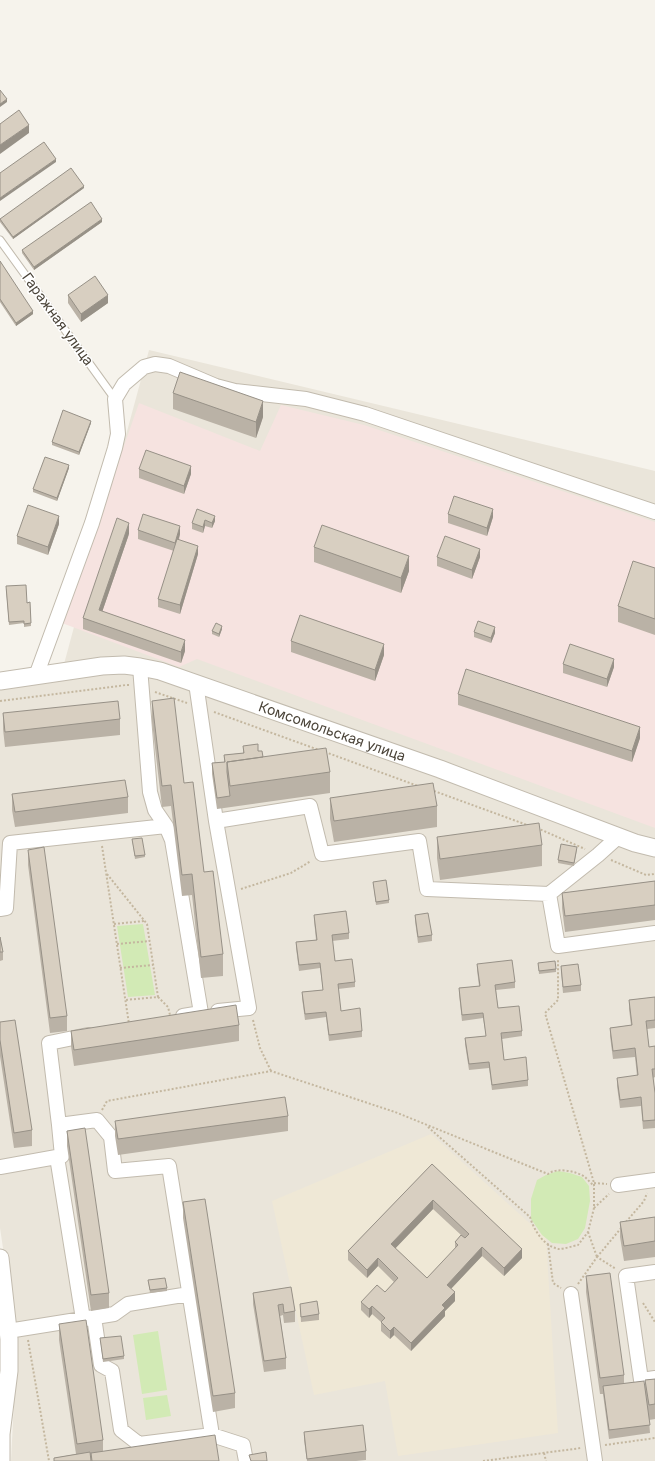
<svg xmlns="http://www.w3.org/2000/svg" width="655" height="1461" viewBox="0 0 655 1461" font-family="Inter,sans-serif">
<rect width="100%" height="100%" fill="#f6f3ec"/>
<!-- residential -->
<path fill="#eae5da" d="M149 350 655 471V1461H11L17 1341 0 1228V681L64 664Z"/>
<!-- education -->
<path fill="#efe8d6" d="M431 1134 546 1238 558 1433 398 1456 385 1381 314 1395 272 1201Z"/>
<!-- medical -->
<path fill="#f6e3e0" d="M139 403 260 451 281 405 364 425 655 522V828L197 659 179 667 62 623Z"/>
<!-- green -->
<path fill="#d2eab5" d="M143 924 155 995 128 997 117 926Z
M558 1171 570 1173 582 1177 589 1186 590 1201 585 1228 578 1239 566 1244 552 1243 542 1235 531 1219V1199L537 1180 546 1175Z
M158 1331 167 1390 142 1394 133 1335Z
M167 1395 171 1416 146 1420 143 1398Z"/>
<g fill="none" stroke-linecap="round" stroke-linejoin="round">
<defs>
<path id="service" d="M0 240 115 399"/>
<path id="minor" d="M140 667 150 792 155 810 166 826 172 840 201 1013 183 1016
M36 676 92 523 115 448 118 434 115 399 124 384 144 367 155 364 169 366 216 386 235 391 306 399 365 414 655 512
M196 683 216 821 310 806 322 854 419 841 427 889 549 894
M216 821 249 1008 218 1011
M618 837 598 855 549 894 558 946 655 933
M0 909 6 908 10 843 166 826
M59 1125 49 1043 88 1035
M57 1157 83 1319
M0 1167 62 1156 59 1125 97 1120 111 1137 115 1171 169 1166 212 1435 243 1445 246 1461
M618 1185 655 1180
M655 1272 626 1276 641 1380 655 1378
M571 1294 595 1461
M94 1317 101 1365 112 1371 121 1430 139 1444 212 1435
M8 1331 114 1314 128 1304 189 1294"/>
<g id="tertiary">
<path id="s1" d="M0 681 102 666 124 665 140 667 160 671 440 769 635 843 655 848"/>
<path d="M0 1258 9 1339V1371L1 1434V1461"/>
</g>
</defs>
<!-- service casing -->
<use href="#service" stroke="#c2bbae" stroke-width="9"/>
<!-- minor casing -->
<use href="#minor" stroke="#c2bbae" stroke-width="16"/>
<!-- tertiary casing -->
<use href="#tertiary" stroke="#c2bbae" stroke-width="19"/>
<!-- path -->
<path stroke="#c4b79f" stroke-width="2" stroke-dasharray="2 2" stroke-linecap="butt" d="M155 692 187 703
M0 701 126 685H130
M214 712 319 750
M325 752 418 786
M434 791 530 826
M537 828 585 849
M102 846 129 1024
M611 860 646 875 655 874
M107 874 147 924 158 997 125 1000
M241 889 291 873 311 861
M114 924 144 921
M117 944 150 941
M120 968 153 965
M158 997 168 1007 170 1015
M253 1020 260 1048 271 1071
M102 1110 107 1101 271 1071 395 1112 548 1174C557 1167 576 1171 585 1177 588 1180 591 1183 594 1186
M428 1127 530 1217C534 1230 543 1246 559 1249 564 1249 573 1246 578 1245L588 1232 594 1208V1183L545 1013 558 1000V959
M594 1183 607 1184
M594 1208 609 1194
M626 1222 644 1201 647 1193
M588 1232 597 1257
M548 1244 553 1283 561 1288
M597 1257 622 1227
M578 1284 597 1257 616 1269
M643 1303 655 1322
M28 1340 49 1461
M605 1445 655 1438
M544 1453 546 1461
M483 1461 581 1448"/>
<!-- service -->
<use href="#service" stroke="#fff" stroke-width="7"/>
<!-- minor -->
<use href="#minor" stroke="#fff" stroke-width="14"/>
<!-- tertiary -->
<use href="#tertiary" stroke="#fff" stroke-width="17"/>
</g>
<!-- wall -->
<path fill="#bab2a6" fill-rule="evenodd" d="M84 188 13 239 0 222V219Z
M102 222 34 270 22 253V250Z
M0 261 33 314 16 326 0 302Z
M68 295 108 303 81 322 68 303Z
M173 393 263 417 256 438 173 409Z
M91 423 79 455 52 445V442Z
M69 468 57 501 33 492V489Z
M139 469 191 474 184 494 139 478Z
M448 514 493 517 487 536 448 523Z
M215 516V521L212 528 205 526 203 533 192 529V523Z
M59 524 48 555 17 544V536Z
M138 530 180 534 179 540 198 554 180 614 158 607V599L174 551 138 539Z
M129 534 102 612 185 651 181 663 83 629V618Z
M314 547 409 571 401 593 314 562Z
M437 557H480L472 579 437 566Z
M655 568V635L618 622V606Z
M6 589 27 603 30 602 31 626 24 627V623L9 625Z
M222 629 219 637 212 634V631Z
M474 632 495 633 491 643 474 637Z
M291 641 384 655 375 681 291 652Z
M563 664 614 667 607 687 563 673Z
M458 694 640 738 632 762 458 705Z
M152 701 184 783 204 872 223 954V976L201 978 192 895 182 896 171 806 162 807 152 722Z
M3 713 120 719V735L5 747 3 729Z
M243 746 258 751 263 757 330 772V793L217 809 212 774V763L224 762V755L243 753Z
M12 794 128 797V813L15 827 12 810Z
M330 798 437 806V827L334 842 330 819Z
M437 837 542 845V866L440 880 437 858Z
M132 839 145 855V857L135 859Z
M577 849 574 866 558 863V860Z
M28 850 67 1016V1031L50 1033 28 865Z
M655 881V920L565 932 562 908V893Z
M373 882 389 900V903L376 905Z
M314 915 349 933V939L332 941 335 961 355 982V987L338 989 341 1011 362 1031V1037L329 1041 326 1017 305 1020 302 998V992L323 990 320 968 299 971 296 948V942L316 940 314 920Z
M415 915 432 935V941L418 943 415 921Z
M0 937 3 952V960L0 961Z
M538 963 556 969V972L539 974Z
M477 964 515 982V988L496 990 498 1008 522 1031V1036L502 1039 504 1060 528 1080V1086L492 1090 489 1068 469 1070 465 1044V1038L486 1036 483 1018 462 1021 459 994V988L479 986 477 970Z
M561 966 581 985V991L563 993 561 971Z
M655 997V1028L647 1029 649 1047 655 1046V1077L653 1078 655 1093V1128L643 1129 641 1106 620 1108 617 1086V1078L637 1076 635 1057 613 1059 610 1036V1028L631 1025 629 1009V1000Z
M0 1022 32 1130V1146L14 1148 0 1056Z
M239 1025V1041L74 1066 71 1046V1031Z
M288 1116V1131L118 1155 115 1136V1121Z
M67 1131 109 1293V1308L91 1311 67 1146Z
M432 1164 522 1258 504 1276 482 1256 451 1289 455 1301 445 1311V1316L411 1351 394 1335 390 1339 381 1331V1322L372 1314 369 1318 361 1310V1302L385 1292 394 1282 378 1266 367 1278 348 1260V1251ZM433 1209 461 1235 455 1242V1249L427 1278 395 1248Z
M183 1202 235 1393V1408L213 1412 183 1218Z
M655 1217V1257L624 1261 620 1237V1222Z
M586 1276 624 1375V1383L645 1391V1380L655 1379V1419L649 1420 650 1433 609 1439 603 1394H600L586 1292Z
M148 1280 167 1288V1291L150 1293Z
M291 1287 295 1311V1322L284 1323 283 1315 280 1316 286 1358V1369L264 1372 253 1304V1293Z
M300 1304 319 1314V1320L301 1322Z
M59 1324 103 1440V1452L219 1461H91V1458H90L91 1461H54V1458L76 1454 59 1340Z
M100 1338 124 1356V1359L103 1362Z
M304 1432 366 1451V1460L356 1461H307L304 1440Z"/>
<!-- shaded-wall -->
<path fill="#979187" d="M7 99V102L0 107V104Z
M29 125V133L0 154V145Z
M56 159V162L0 201V198Z
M84 186V188L13 239V237Z
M102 219V222L34 270V267Z
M108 295V303L81 322V314Z
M33 311V314L16 326V323Z
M263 401V417L256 438V422Z
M91 421V423L79 455V452Z
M69 465V468L57 501V498Z
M191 466V474L184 494V486Z
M493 509V517L487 536V528Z
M59 516V524L48 555V547Z
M215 516V521L212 528V523Z
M205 520V526L203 533V527Z
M129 523V534L99 621V610Z
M180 526V534L175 551V543Z
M198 546V554L180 614V605Z
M480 549V557L472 579V570Z
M409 556V571L401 593V578Z
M222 626V629L219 637V634Z
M495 627V633L491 643V638Z
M185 640V651L181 663V652Z
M384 644V655L375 681V670Z
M614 659V667L607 687V679Z
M640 727V738L632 762V751Z
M433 1200V1209L391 1253V1244Z
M482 1247V1256L447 1293V1285Z
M522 1249V1258L504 1276V1268Z
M378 1258V1266L367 1278V1270Z
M455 1292V1301L445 1311V1316L411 1351V1343L442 1305Z
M372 1306V1314L369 1318V1309Z
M394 1327V1335L390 1339V1331Z"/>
<!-- building -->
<path fill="#d8cfc1" stroke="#979187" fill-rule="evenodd" d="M0 90 7 99 0 104Z
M19 110 29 125 0 145V124Z
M44 142 56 159 0 198V173Z
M71 168 84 186 13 237 0 219Z
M91 202 102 219 34 267 22 250Z
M0 261 33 311 16 323 0 299Z
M95 276 108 295 81 314 68 295Z
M180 372 263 401 256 422 173 393Z
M63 410 91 421 79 452 52 442Z
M146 450 191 466 184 486 139 469Z
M45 457 69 465 57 498 33 489Z
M454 496 493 509 487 528 448 514Z
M28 505 59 516 48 547 17 536Z
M197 509 215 516 212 523 205 520 203 527 192 523Z
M143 514 180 526 175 543 138 530Z
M117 518 129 523 99 610 185 640 181 652 83 618Z
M322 525 409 556 401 578 314 547Z
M445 536 480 549 472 570 437 557Z
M177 539 198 546 180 605 158 599Z
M633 561 655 568V619L618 606Z
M26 585 27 603 30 602 31 623 24 624V621L9 622 6 586Z
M300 615 384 644 375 670 291 641Z
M478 621 495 627 491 638 474 632Z
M216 623 222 626 219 634 212 631Z
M570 644 614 659 607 679 563 664Z
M466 669 640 727 632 751 458 694Z
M174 698 184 783 193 782 204 872 213 871 223 954 201 957 192 874 182 875 171 785 162 786 152 701Z
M118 701 120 719 5 732 3 713Z
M258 744V751H262L263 757 227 762V772L230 796 217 798 212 763 225 762 224 755 244 753 243 746Z
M326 748 330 772 230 786 227 762Z
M125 780 128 797 15 812 12 794Z
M433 783 437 806 334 821 330 798Z
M539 823 542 845 440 859 437 837Z
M142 838 145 855 135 856 132 839Z
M561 844 577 847 574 863 558 860Z
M44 847 67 1016 50 1018 28 850Z
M386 880 389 900 376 902 373 882Z
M655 881V905L565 916 562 893Z
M346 911 349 933 332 935 335 961 352 959 355 982 338 984 341 1011 360 1008 362 1031 329 1035 326 1012 305 1014 302 992 323 990 320 963 299 965 296 942 317 940 314 915Z
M428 913 432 935 418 937 415 915Z
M0 937 3 952H0Z
M512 960 515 982 495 985 498 1008 519 1006 522 1031 501 1033 504 1060 526 1057 528 1080 492 1085 489 1062 469 1064 465 1038 486 1036 483 1013 462 1015 459 988 480 986 477 964Z
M555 961 556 969 539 971 538 963Z
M578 964 581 985 563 987 561 966Z
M655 997V1020L646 1021 649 1047 655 1046V1069H652L655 1093V1120L643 1121 641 1097 620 1100 617 1078 638 1075 635 1048 613 1051 610 1028 632 1025 629 1000Z
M236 1005 239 1025 74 1050 71 1031Z
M15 1020 32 1130 14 1133 0 1040V1022Z
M285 1097 288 1116 118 1139 115 1121Z
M85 1128 109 1293 91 1295 67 1131Z
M432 1164 522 1249 504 1268 482 1247 447 1285 455 1292 442 1305 445 1308 411 1343 394 1327 390 1331 381 1322 385 1318 372 1306 369 1309 361 1302 377 1285 385 1292 398 1278 378 1258 367 1270 348 1251ZM433 1200 469 1234 465 1238 461 1235 455 1242 458 1245 427 1278 391 1244Z
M205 1199 235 1393 213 1396 183 1202Z
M655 1217V1241L624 1246 620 1222Z
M610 1273 624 1375 600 1378 586 1276Z
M165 1278 167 1288 150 1290 148 1280Z
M291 1287 295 1311 284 1313 283 1304 278 1305 286 1358 264 1361 253 1293Z
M317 1301 319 1314 301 1317 300 1304Z
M86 1320 103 1440 77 1444 59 1324Z
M121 1336 124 1356 103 1359 100 1338Z
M655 1379V1404L649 1405 645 1380Z
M644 1381 650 1425 609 1430 603 1386Z
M363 1425 366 1451 307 1459 304 1432Z
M215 1435 219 1461H92L91 1453Z
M90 1452 91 1461H54V1458Z
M266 1452 267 1461H251L249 1455Z"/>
<g text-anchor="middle" stroke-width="3" stroke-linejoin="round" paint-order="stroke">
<!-- street labels -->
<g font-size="14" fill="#4b4439" stroke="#fff">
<text transform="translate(58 319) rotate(54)" y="5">Гаражная улица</text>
<text dy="5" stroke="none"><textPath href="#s1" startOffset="344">Комсомольская улица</textPath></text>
</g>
</g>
</svg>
